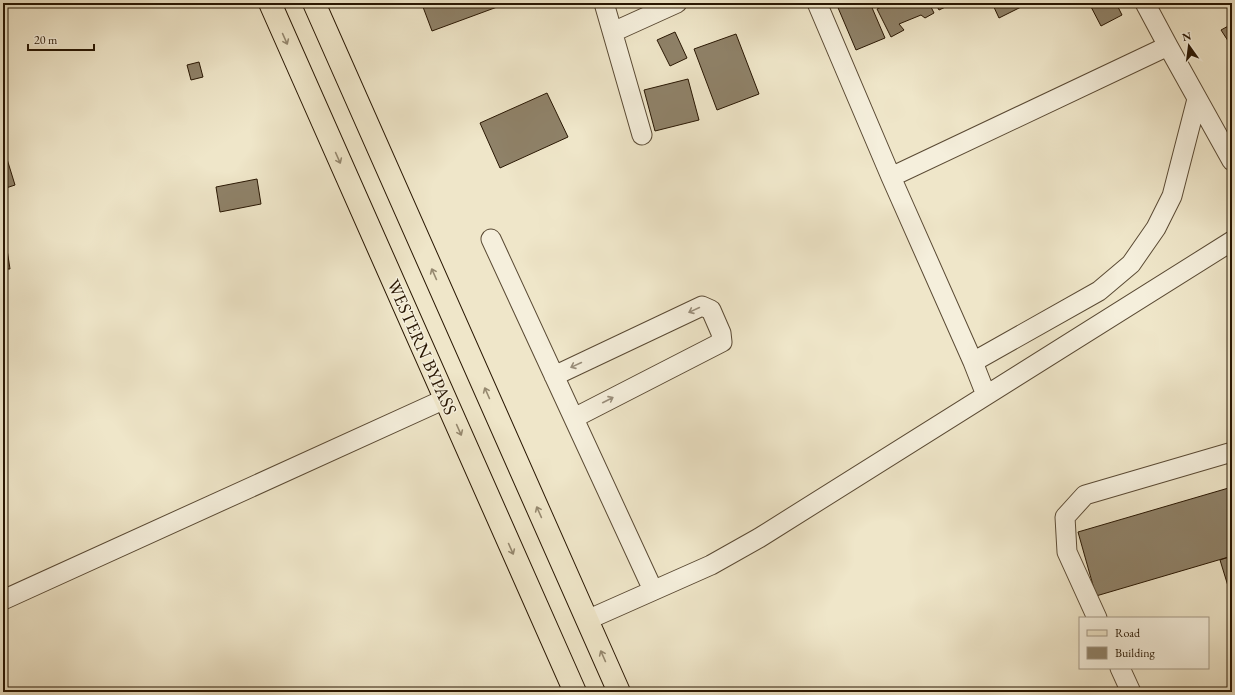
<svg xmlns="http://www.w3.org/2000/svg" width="1235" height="695" viewBox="0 0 1235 695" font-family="'EB Garamond',serif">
<rect width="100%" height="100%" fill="#efe6c9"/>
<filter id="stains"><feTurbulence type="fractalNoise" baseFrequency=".005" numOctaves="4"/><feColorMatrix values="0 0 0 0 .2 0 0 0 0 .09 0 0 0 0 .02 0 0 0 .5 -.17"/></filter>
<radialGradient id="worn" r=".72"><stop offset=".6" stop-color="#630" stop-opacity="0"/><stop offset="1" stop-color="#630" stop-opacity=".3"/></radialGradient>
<!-- building -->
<path fill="#8f8269" stroke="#281602" d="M435 3H508L432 31 423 7Z
M836 3H870L885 38 856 50Z
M890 3H929L934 13 925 18 921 15 899 24 904 30 891 37 877 9Z
M935 3H954L939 10Z
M992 3H1029L999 18Z
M1089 3H1116L1122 15 1101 26Z
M1232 24V47L1221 30Z
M675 32 687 58 670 66 657 40Z
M736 34 759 94 717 110 694 49Z
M199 62 203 77 191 80 187 65Z
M688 79 699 120 655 131 644 90Z
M547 93 568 137 500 168 480 123Z
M7 159 15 185 3 189V160Z
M257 179 261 204 220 212 216 187Z
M3 236H5L10 269H3Z
M1232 487V556L1096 596 1078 532Z
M1232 556V599L1220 560Z"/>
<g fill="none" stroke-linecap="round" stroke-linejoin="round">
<defs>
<path id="minor" d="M604 3 642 135
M817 3 891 177 973 362 986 395
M1145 3 1168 46 1232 161
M613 32 677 3
M891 177 1168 46
M491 239 653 590
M973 362 1099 291 1131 264 1156 228 1172 196 1197 99
M554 376 702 306 711 310 721 333 722 342 574 418
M3 600 445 399
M1097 618 1067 552 1065 517 1085 495 1232 452
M587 620 711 565 759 538 1232 241
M1120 668 1131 692"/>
<path id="primary" d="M270 3 575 692
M314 3 619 692"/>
</defs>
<!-- minor casing -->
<use href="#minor" stroke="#5a4a34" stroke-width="21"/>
<!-- primary casing -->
<use href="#primary" stroke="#281602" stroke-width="24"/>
<!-- minor -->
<use href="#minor" stroke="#f5efdc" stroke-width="19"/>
<!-- primary -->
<use href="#primary" stroke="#efe6c9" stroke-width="22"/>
</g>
<!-- one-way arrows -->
<defs><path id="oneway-shaft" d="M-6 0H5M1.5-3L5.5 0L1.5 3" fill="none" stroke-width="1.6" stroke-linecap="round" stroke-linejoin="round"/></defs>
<g stroke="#95886f">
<use href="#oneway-shaft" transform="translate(285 39) rotate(66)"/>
<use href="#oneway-shaft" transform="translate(338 158) rotate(66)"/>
<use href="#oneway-shaft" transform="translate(434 274) rotate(-114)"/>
<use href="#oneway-shaft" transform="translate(487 393) rotate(-114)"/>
<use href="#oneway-shaft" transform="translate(459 430) rotate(66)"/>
<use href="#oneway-shaft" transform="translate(539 512) rotate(-114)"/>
<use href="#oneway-shaft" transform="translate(511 549) rotate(66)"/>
<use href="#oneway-shaft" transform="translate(603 656) rotate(-114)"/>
</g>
<g stroke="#998d7a">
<use href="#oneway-shaft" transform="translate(694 310) rotate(155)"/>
<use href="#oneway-shaft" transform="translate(576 365) rotate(155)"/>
<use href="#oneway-shaft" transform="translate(608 400) rotate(-27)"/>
</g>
<g text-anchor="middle" stroke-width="3" stroke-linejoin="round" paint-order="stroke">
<!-- street labels -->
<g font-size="18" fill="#281602" stroke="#f5efdc">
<text transform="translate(422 347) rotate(66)" y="6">WESTERN BYPASS</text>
</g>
</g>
<!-- margin -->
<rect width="1235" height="695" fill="none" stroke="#efe6c9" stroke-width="16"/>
<rect x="4" y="4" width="1227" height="687" fill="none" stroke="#281602" stroke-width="2"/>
<rect x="8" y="8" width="1219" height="679" fill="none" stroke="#281602"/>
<!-- legend -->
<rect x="1079" y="617" width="130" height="52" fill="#f5efdc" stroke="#a39885"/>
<rect x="1087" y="630" width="20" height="6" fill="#efe6c9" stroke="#a39885"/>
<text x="1115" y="637" font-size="12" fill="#281602">Road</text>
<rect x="1087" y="647" width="20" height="12" fill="#8f8269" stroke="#a39885"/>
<text x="1115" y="657" font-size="12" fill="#281602">Building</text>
<!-- north arrow -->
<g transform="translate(1189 46) rotate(346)" stroke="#f5efdc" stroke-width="3" paint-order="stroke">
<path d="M0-3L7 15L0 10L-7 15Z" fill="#281602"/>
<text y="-6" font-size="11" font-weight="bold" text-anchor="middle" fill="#281602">N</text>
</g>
<!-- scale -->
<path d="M28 44v6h66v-6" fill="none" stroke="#281602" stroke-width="2"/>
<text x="34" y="44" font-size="12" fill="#281602" stroke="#f5efdc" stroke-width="3" paint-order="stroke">20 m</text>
<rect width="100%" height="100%" filter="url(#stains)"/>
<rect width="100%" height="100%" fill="url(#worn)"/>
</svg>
